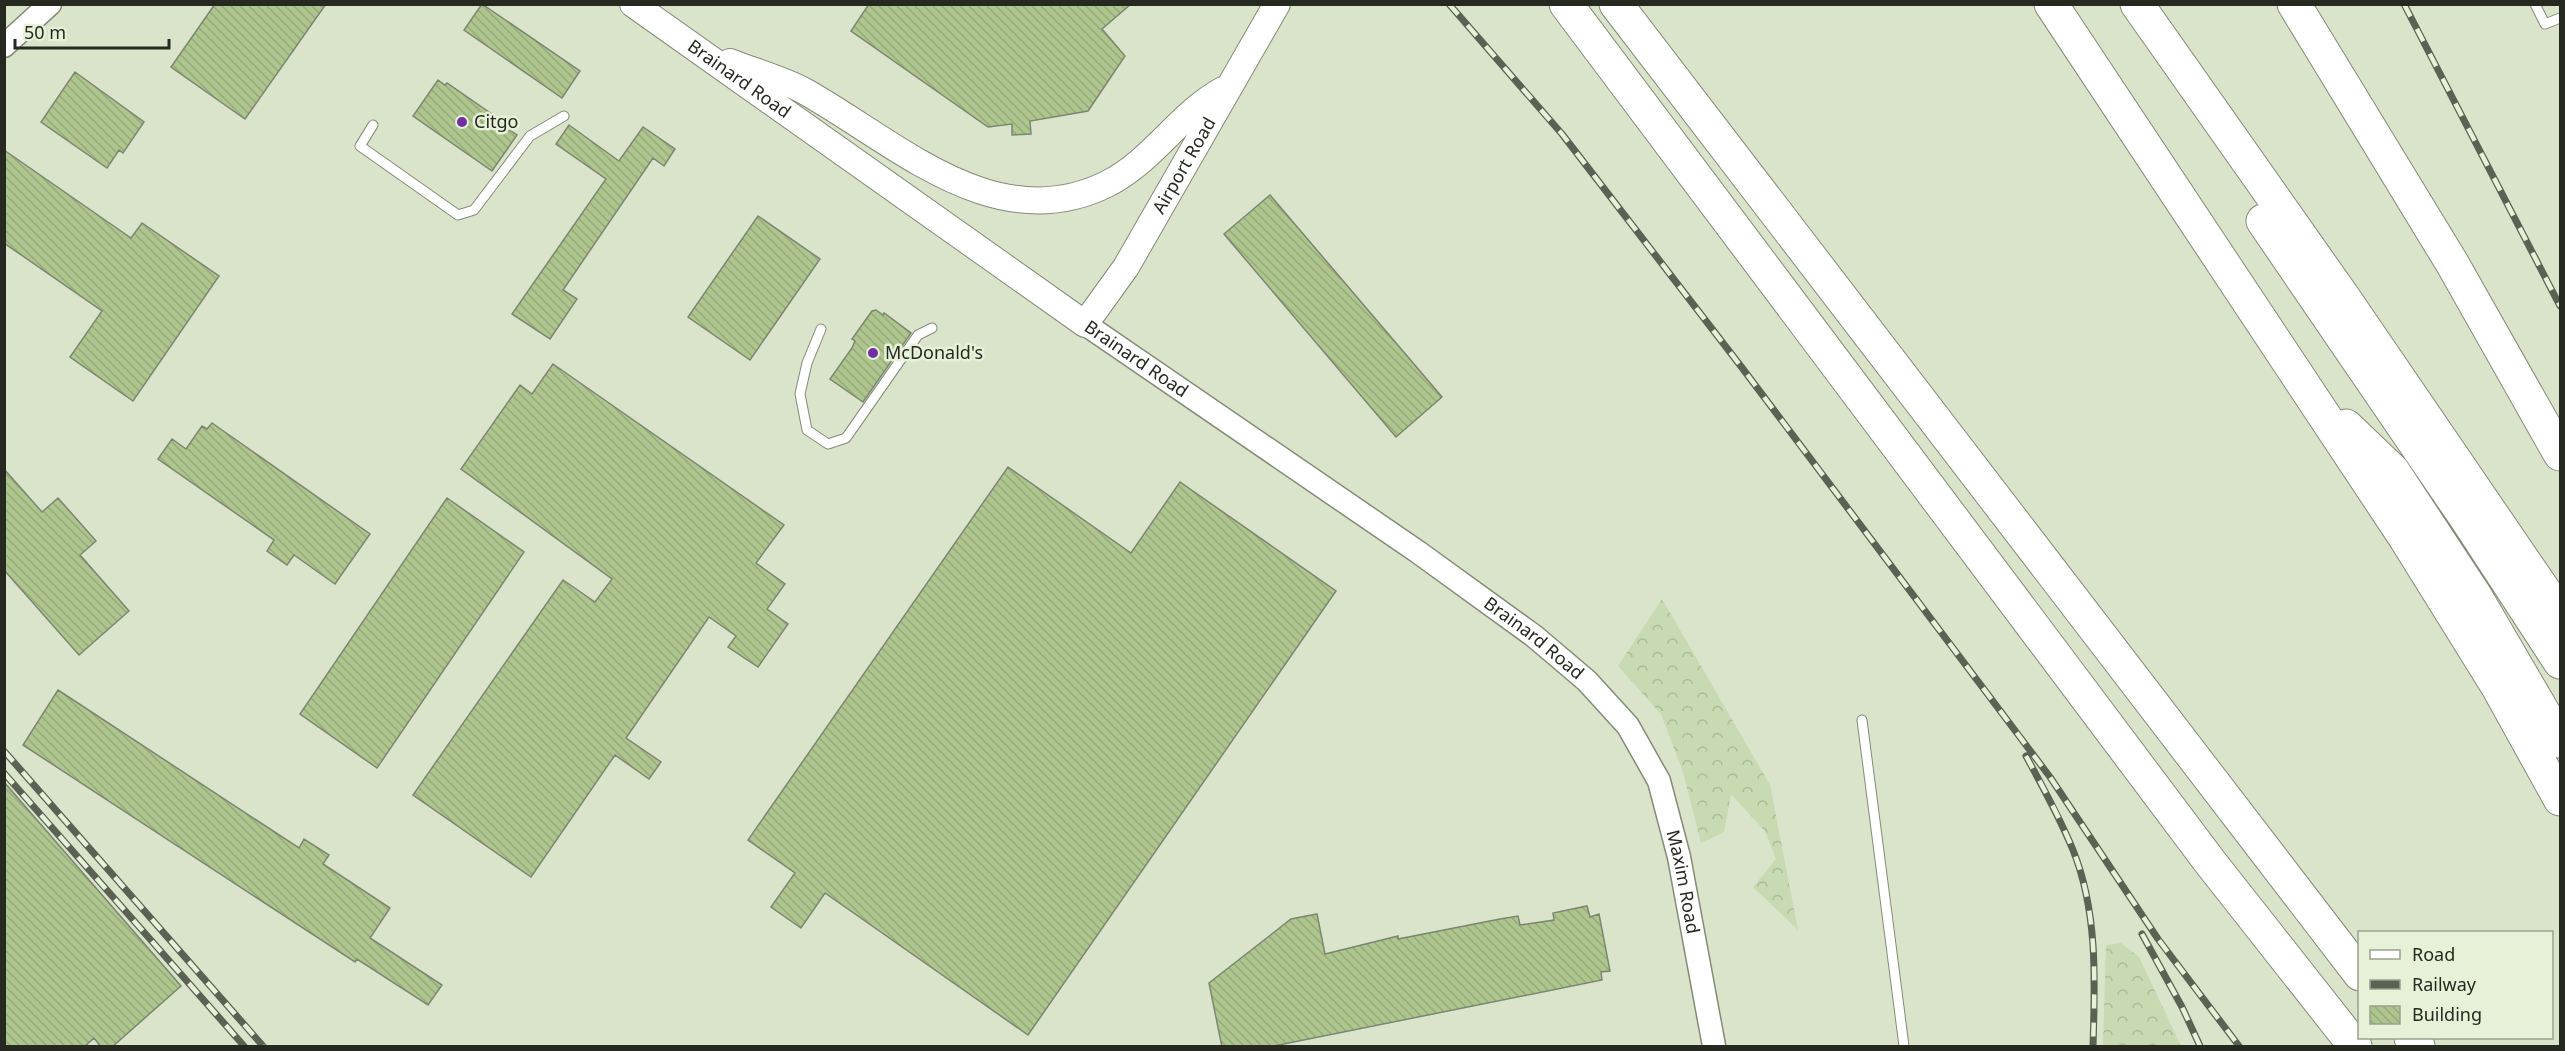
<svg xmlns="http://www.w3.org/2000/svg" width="2565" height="1051" viewBox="0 0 2565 1051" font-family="'Noto Sans',sans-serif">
<defs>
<pattern id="forest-crowns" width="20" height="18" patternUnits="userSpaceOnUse" patternTransform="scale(1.5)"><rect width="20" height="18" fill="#c7dab1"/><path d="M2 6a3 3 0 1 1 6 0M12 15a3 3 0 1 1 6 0" fill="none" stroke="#abbb98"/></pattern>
<pattern id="building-back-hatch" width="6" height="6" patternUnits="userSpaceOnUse" patternTransform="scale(1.5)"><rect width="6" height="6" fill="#aec68e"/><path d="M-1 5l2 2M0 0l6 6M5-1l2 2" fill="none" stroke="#96aa7a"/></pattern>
</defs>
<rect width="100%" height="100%" fill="#d9e4cb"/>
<!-- forest -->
<path fill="url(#forest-crowns)" d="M1662 599 1770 785 1798 930 1753 887 1776 859 1765 831 1731 794 1724 832 1701 843 1683 772 1661 714 1618 666Z
M2121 943 2139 957 2181 1046H2103L2106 945Z"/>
<!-- building -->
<path fill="url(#building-back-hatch)" stroke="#7c8670" stroke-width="1.5" d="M215 4H326L245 119 171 67Z
M482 4 580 71 562 98 464 30Z
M869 4H1131L1102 29 1125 56 1088 111 1030 121 1031 134 1012 135V124L988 127 851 31Z
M75 72 144 122 123 153 119 150 107 168 41 122Z
M438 80 445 85 447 83 512 128 510 130 517 135 492 171 413 116Z
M569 125 619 161 643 127 675 149 664 166 653 158 563 290 577 299 550 339 512 314 606 179 556 144Z
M4 150 131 238 142 223 219 276 133 401 70 357 102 311 4 243Z
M1270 195 1442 397 1396 437 1224 234Z
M758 216 820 259 750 360 688 317Z
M876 310 883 315 884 313 911 333 863 402 830 379 852 348 855 341 852 339 872 311Z
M553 364 784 525 756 563 785 584 767 609 788 624 758 667 728 647 736 636 709 617 626 738 661 762 649 779 615 755 531 877 413 795 563 580 595 602 612 579 461 469 520 385 532 394Z
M212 423 370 534 335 584 294 555 287 565 267 551 274 540 158 459 172 439 186 449 202 426 207 429Z
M1008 467 1131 553 1180 482 1336 591 1028 1035 825 893 801 928 771 907 795 873 748 840Z
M4 469 42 512 58 498 96 541 80 555 129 611 79 655 4 570Z
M447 498 524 552 377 768 300 714Z
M58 690 299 848 304 839 329 855 323 864 390 908 370 938 442 985 428 1005 357 959 355 962 23 745Z
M4 782 181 986 112 1047H101L94 1038 84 1047H4Z
M1587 906 1590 917 1599 914 1610 971 1601 972 1602 980 1269 1047H1222L1209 983 1291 919 1317 914 1325 954 1398 936V939L1500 919 1518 916 1520 925 1554 920 1553 913Z"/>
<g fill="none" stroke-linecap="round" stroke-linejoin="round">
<defs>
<path id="service" d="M2535 4 2545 24 2560 18
M373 125 360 146 458 215 474 210 530 136 564 116
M821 329 807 363 800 394 807 430 828 444 846 438 918 335 932 328
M1862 720 1904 1046"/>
<g id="tertiary">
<path d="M4 46 50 4"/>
<path id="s1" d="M1085 324 1418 552 1534 636 1587 681 1628 726 1659 781 1679 857 1714 1046"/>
</g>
<g id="secondary">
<path id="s2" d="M633 4 1085 324 1126 267 1277 4"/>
<path d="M730 62C755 72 783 79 806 92 898 144 996 239 1107 184 1153 161 1179 114 1223 90"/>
</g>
<path id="motorway" d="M1566 4 2210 862 2355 1046
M1616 4 2360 974
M2051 4 2406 539 2498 687 2560 799
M2137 4 2344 298 2560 614
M2294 4 2452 263 2560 454
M2263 221 2466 518 2560 662
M2346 426 2393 471 2476 597 2560 741
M2411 1038 2418 1046"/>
</defs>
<!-- service casing -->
<use href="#service" stroke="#828c76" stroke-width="11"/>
<!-- tertiary casing -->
<use href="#tertiary" stroke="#828c76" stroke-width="25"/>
<!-- secondary casing -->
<use href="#secondary" stroke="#828c76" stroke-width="28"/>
<!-- motorway casing -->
<use href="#motorway" stroke="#828c76" stroke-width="35"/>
<!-- service -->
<use href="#service" stroke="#fff" stroke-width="9"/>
<!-- tertiary -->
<use href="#tertiary" stroke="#fff" stroke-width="22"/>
<!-- secondary -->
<use href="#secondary" stroke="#fff" stroke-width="26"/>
<!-- motorway -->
<use href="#motorway" stroke="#fff" stroke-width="33"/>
<defs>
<path id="rail" d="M1449 4 1562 134 1743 369 2050 777 2158 939 2239 1046
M2404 4 2560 306
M4 751 263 1046
M2026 756C2043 787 2060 818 2073 850 2098 912 2095 982 2093 1046
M4 773 244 1046
M2142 934 2182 1007 2200 1046"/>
</defs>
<!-- rail casing -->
<use href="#rail" stroke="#5b6153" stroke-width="7"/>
<!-- rail -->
<use href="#rail" stroke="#e6f1d8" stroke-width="4.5" stroke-dasharray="14" stroke-linecap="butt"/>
</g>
<!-- markers -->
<g fill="#722fa3" stroke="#e6f1d8" stroke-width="2">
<circle cx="462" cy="122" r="6"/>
<circle cx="873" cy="353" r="6"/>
</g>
<g text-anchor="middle" stroke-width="5" stroke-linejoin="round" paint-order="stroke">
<!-- street labels -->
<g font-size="18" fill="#252920" stroke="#e6f1d8">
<text dy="6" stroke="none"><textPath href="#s2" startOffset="130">Brainard Road</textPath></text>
<text dy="6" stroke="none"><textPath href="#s2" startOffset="741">Airport Road</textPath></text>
<text dy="6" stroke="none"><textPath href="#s1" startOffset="62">Brainard Road</textPath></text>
<text dy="6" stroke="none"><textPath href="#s1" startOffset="548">Brainard Road</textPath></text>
<text dy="6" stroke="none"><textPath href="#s1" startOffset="844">Maxim Road</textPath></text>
</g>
<!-- poi labels -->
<g font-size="18" fill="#252920" stroke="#e6f1d8" text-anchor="start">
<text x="474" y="128">Citgo</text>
<text x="885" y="359">McDonald's</text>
</g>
</g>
<!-- border -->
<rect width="2565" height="1051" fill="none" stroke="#252920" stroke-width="12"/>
<!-- legend -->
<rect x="2358" y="931" width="195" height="108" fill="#e6f1d8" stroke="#99a18e" stroke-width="1.5"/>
<rect x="2370" y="950" width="30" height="9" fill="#ffffff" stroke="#99a18e" stroke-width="1.5"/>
<text x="2412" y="961" font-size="18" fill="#252920">Road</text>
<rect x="2370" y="980" width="30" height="9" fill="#5b6153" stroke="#99a18e" stroke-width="1.5"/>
<text x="2412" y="991" font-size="18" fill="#252920">Railway</text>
<rect x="2370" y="1006" width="30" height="18" fill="url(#building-back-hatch)" stroke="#99a18e" stroke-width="1.5"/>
<text x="2412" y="1021" font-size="18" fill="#252920">Building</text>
<!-- scale -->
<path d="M15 39v9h154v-9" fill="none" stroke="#252920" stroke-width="3"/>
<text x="24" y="39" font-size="18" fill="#252920" stroke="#e6f1d8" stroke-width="4.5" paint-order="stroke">50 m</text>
</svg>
